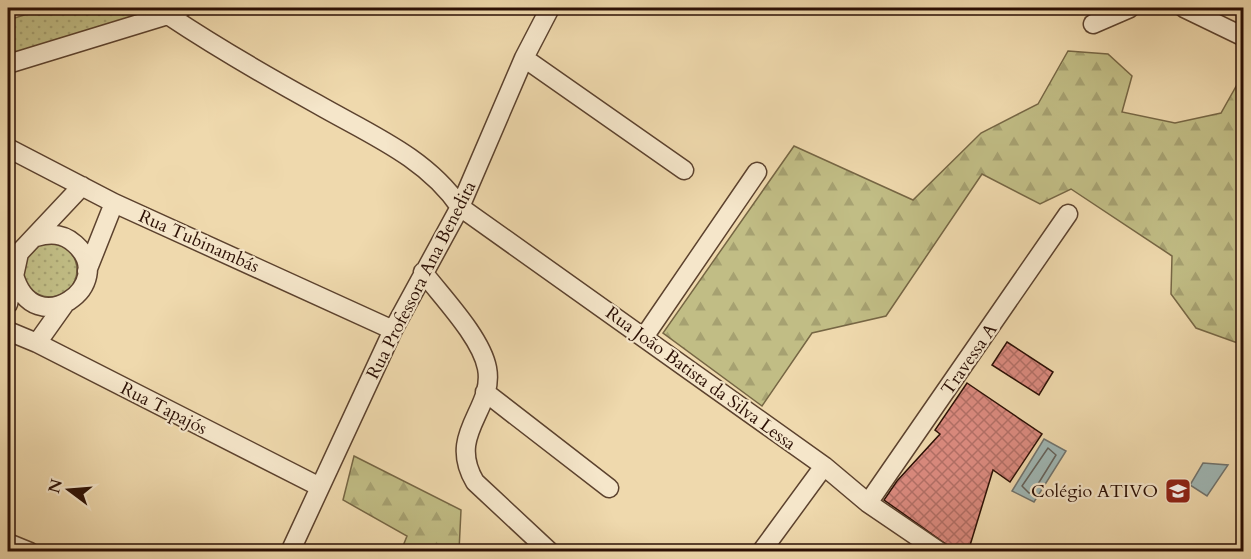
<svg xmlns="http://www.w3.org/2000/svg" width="1251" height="559" viewBox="0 0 1251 559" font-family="Cardo,serif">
<defs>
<pattern id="green-dots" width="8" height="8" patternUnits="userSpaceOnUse" patternTransform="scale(1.5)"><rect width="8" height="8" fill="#c1bd85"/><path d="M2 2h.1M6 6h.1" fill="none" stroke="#a6a171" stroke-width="1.8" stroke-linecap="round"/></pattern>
<pattern id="forest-firs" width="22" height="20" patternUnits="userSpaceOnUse" patternTransform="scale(1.5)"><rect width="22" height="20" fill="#c1bd85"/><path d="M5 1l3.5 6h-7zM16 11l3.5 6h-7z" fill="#a6a171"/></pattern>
<pattern id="building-cross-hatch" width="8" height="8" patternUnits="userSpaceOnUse" patternTransform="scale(1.5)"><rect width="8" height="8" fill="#db8a7f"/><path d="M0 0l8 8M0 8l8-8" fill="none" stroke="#b26f66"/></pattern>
</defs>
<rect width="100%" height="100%" fill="#efd9ad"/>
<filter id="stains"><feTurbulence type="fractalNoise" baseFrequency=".00333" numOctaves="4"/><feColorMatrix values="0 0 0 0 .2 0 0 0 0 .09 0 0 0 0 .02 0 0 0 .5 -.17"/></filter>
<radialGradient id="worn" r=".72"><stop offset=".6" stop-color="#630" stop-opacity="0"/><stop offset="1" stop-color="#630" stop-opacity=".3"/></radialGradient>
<!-- green -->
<path fill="url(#green-dots)" stroke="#766644" stroke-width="1.5" d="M47 8H165L8 55V20Z
M23 270a27 27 0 1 1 54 0a27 27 0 1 1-54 0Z"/>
<!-- forest -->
<path fill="url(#forest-firs)" stroke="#766644" stroke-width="1.5" d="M1068 51 1108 54 1132 76 1122 112 1175 123 1221 113 1243 74V345L1196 328 1171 294 1172 256 1071 189 1040 204 982 174 886 316 812 333 762 406 663 333 794 146 913 200 981 133 1038 104Z
M354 456 461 510 459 551H401L407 536 343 500Z"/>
<!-- water -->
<path fill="#9fb7b5" stroke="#71746e" stroke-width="1.5" d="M1044 439 1066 451 1034 502 1012 491Z
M1203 463 1228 465 1207 496 1190 485Z"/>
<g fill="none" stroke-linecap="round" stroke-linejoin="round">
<!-- shore -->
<path stroke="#65635c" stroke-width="1.5" d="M1048 448 1056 455 1033 492 1029 493 1022 486Z"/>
</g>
<!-- building -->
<path fill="url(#building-cross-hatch)" stroke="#2b0f04" stroke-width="1.5" d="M1007 342 1053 372 1039 395 992 365Z
M967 383 1042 434 1010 482 993 470 968 552H957L884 500 897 481 940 434 935 430Z"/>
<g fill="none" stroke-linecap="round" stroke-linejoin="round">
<defs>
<path id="minor" d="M1184 8 1244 37
M168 15C216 47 266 76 317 104 369 134 426 157 460 207L824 466 868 503 940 552
M1093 24 1130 8
M524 58 684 170
M8 64 168 15 182 8
M8 148 114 203 393 330
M87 271 114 203
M423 272C442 297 481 337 487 368 495 410 446 433 475 482L550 552
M14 275C34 345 120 284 75 244 63 233 50 233 36 237
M8 304 19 253 82 186
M8 331 37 343 320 487
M644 337 757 172
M37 343 64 305
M485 392 609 488
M868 503 1068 214
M8 543 30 552
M290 552 393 330 460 207 524 58 550 8
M761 552 824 466"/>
</defs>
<!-- minor casing -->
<use href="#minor" stroke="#5c422e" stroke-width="21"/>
<!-- minor -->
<use href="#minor" stroke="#f5e6ca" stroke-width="18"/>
</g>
<!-- icons -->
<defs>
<symbol id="school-square" viewBox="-11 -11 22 22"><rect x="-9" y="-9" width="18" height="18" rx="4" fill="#8f2418" stroke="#f5e6ca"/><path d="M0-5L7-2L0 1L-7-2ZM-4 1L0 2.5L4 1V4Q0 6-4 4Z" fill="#fff"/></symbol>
</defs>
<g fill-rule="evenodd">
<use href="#school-square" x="1163" y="476" width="30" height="30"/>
</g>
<g text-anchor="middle" stroke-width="4.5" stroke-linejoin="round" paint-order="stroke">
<!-- street labels -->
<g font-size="18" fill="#2b0f04" stroke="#f5e6ca">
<text transform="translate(199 241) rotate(24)" y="6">Rua Tubinambás</text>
<text transform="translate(421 280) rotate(-63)" y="6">Rua Professora Ana Benedita</text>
<text transform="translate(969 359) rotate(-55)" y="6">Travessa A</text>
<text transform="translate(701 378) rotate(36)" y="6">Rua João Batista da Silva Lessa</text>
<text transform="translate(164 408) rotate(27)" y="6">Rua Tapajós</text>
</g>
<!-- poi labels -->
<g font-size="18" fill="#2b0f04" stroke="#f5e6ca" text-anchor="end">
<text x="1158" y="497">Colégio ATIVO</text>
</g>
</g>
<!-- margin -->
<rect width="1251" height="559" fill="none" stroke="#efd9ad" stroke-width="30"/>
<rect x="9" y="9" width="1233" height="541" fill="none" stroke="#2b0f04" stroke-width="3"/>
<rect x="15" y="15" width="1221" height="529" fill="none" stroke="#2b0f04" stroke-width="1.5"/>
<!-- north arrow -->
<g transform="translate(69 490) rotate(286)" stroke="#f5e6ca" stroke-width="4.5" paint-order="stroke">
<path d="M0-4.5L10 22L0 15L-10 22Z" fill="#2b0f04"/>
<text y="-9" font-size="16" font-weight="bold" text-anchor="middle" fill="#2b0f04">N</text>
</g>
<rect width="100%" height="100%" filter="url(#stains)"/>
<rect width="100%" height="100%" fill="url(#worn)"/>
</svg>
